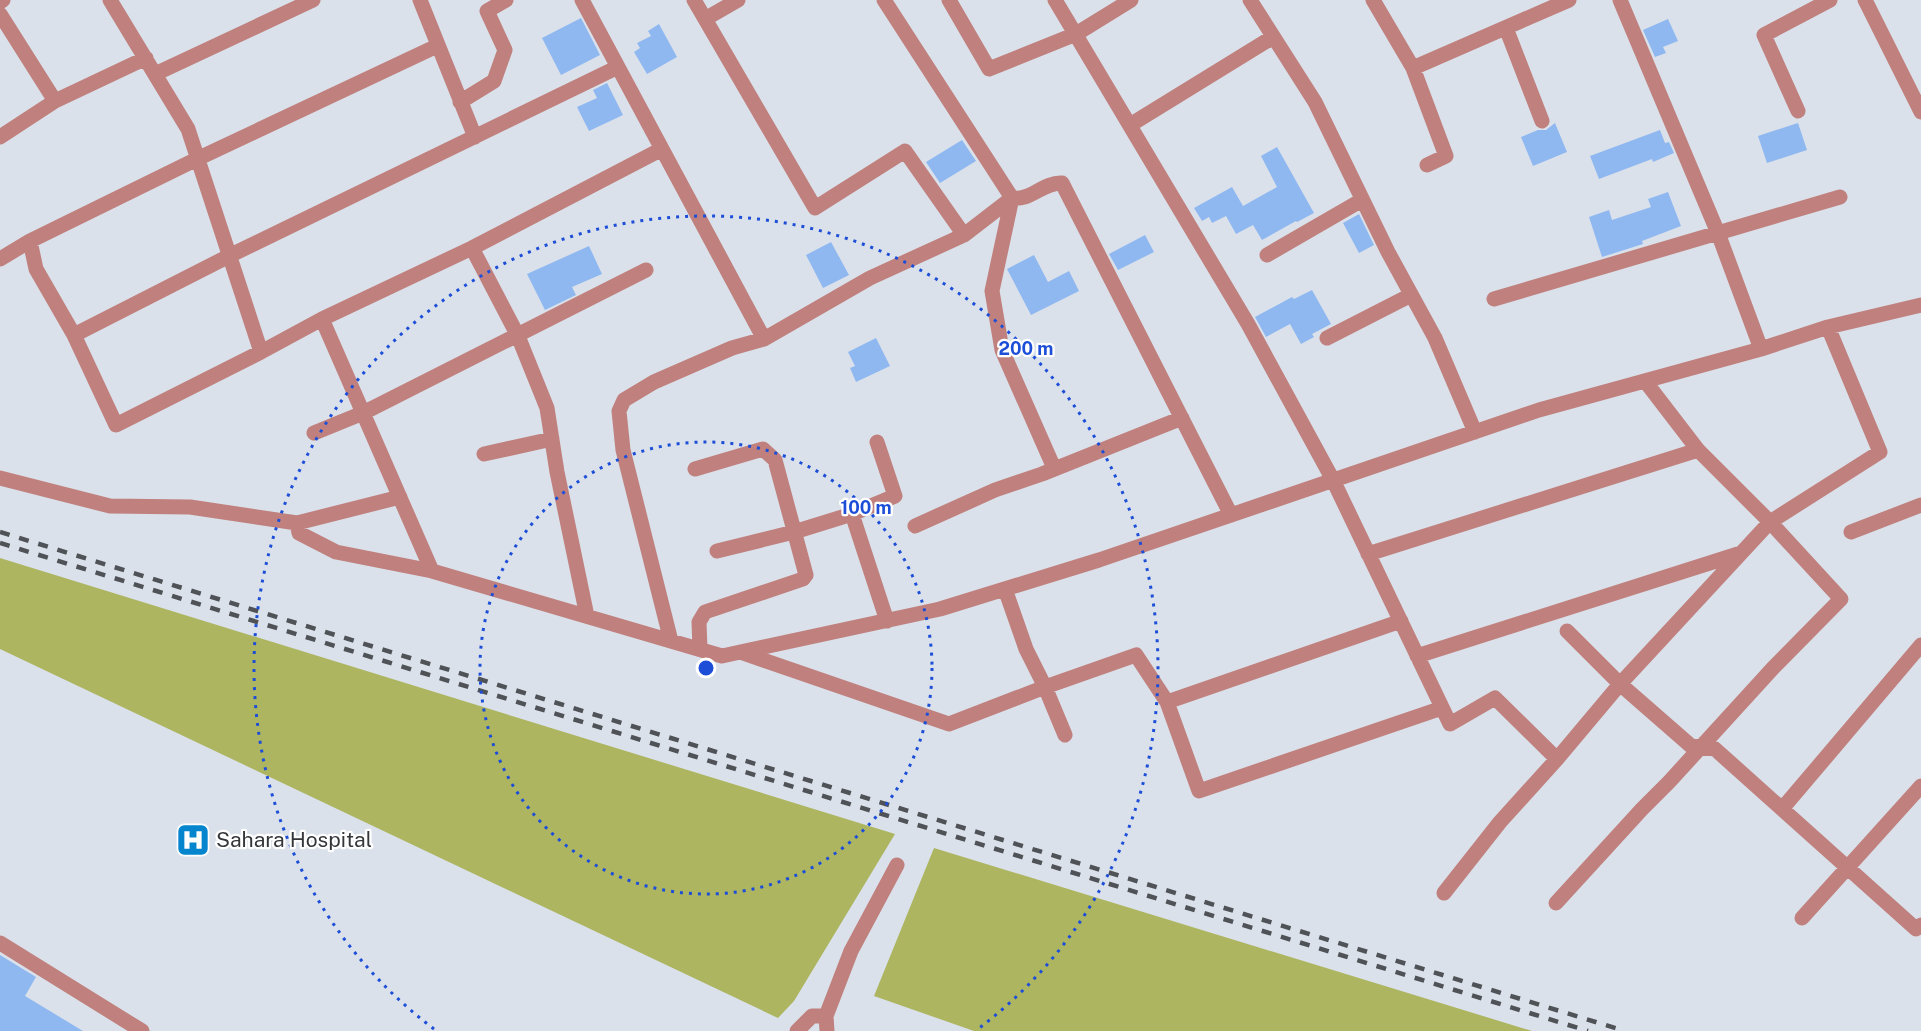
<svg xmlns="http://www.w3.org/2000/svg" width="1921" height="1031" viewBox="0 0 1921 1031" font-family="'Public Sans',sans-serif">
<rect width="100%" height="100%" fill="#dae1ea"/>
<!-- green -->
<path fill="#adb560" d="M0 558 895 834 794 1001 778 1018 0 649Z
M934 848 1532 1031H974L874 996Z"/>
<!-- building -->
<path fill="#8fb8f1" d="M581 18 600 55 561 75 542 38Z
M1668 19 1678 41 1663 47 1666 53 1655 57 1643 30Z
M659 24 677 57 647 74 634 52 640 48 637 43 651 36 648 31Z
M607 83 623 115 589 131 577 107 597 98 593 90Z
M1555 123 1567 152 1533 166 1521 137 1538 130H1546Z
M1798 123 1807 150 1767 163 1758 136Z
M1660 130 1665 143 1669 142 1674 153 1653 162 1652 159 1599 179 1590 156Z
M962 140 976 161 940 183 926 162Z
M1277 147 1314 213 1297 222 1296 221 1262 240 1253 225 1236 234 1226 216 1212 223 1209 217 1202 221 1194 208 1232 187 1243 206 1277 187 1261 156Z
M1668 192 1681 226 1642 241 1643 244 1602 257 1589 217 1609 210 1612 220 1651 207 1648 199Z
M1359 214 1374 245 1359 253 1343 223Z
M1145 235 1154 252 1118 270 1109 254Z
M831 242 849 275 823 288 806 255Z
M589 246 602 274 572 287 576 295 545 310 527 274Z
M1034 255 1048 282 1069 271 1079 291 1031 315 1007 269Z
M1312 290 1331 324 1312 334 1314 337 1301 344 1290 324 1266 337 1255 317 1292 297 1294 299Z
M876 338 890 366 856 382 850 368 855 366 848 352Z
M0 955 36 977 25 996 83 1031H0Z"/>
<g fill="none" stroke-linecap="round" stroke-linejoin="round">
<!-- minor -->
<path stroke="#c0807e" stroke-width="15" d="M110 0 188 129 261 352 322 319 432 571 722 656 940 609 1099 560 1539 410 1761 349 1828 327 1921 305
M420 0 475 137
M582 0 764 339
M694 0 815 208 905 151 964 235
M884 0 1012 198C1031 201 1043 182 1062 183L1231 515
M949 0 989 69 1076 34 1131 0
M1055 0 1248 324 1333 480 1450 724 1495 698 1557 759
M1250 0 1315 102 1388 252 1435 338 1475 432
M1373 0 1413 68 1569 0
M1620 0 1718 233 1761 349
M1865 0 1921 112
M0 2 3 0
M0 14 55 101
M705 19 738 0
M1506 28 1542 121
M1413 68 1446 156 1427 165
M155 74 313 0
M460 102 494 81 505 50 487 11 506 0
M1798 111 1764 35 1830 0
M1130 125 1273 37
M0 137 55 101 146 58
M30 241 36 269 74 335 116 425 261 352
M472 248 518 336 547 408 557 472 587 616
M1267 255 1362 200
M0 259 30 241 197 159 437 46
M1494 299 1840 197
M322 319 472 248 662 149
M74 335 229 256 618 67
M1327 338 1411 295
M314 433 363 413 646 270
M484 454 552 439
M695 469 763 449 775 460 806 575 803 579 705 612 699 622 700 649
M0 478 110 506 190 507 297 523 400 497
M852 514 887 621
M297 523 299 533 336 552 432 571
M915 526 995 490 1042 474 1182 418
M1851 532 1921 505
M717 551 794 532 852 514 895 496 877 442
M1368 554 1698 450
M1005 589 1026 649 1045 687 1065 735
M1567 631 1620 684 1770 522 1880 452 1828 327
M671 641 623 450 619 411 624 400 654 382 732 348 764 339 870 278 964 235 1012 198 992 291 1002 350 1054 468
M740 652 949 724 1045 687 1136 655 1167 702 1199 791 1442 708
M1417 656 1738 554
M1167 702 1401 621
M1782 809 1921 645
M1444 893 1500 822 1557 759 1620 684 1691 746 1715 749 1916 929 1921 925
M1556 903 1642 809 1669 782 1773 668 1841 599 1770 522 1698 450 1645 381
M1802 918 1921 786
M0 943 142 1031
M797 1031 812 1016H826
M827 1031 826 1016 851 951 897 865"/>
<!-- rail -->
<path stroke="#4f5256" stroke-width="4.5" stroke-dasharray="10 10" stroke-linecap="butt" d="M0 532 1625 1031
M0 543 1588 1031"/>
</g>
<!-- distance rings -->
<g fill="none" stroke="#1d4ed8" stroke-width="3" stroke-dasharray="3 6">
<circle cx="706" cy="668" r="226"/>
<path d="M434 1029A452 452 0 1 1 978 1029"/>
</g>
<!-- icons -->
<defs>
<symbol id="hospital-square" viewBox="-11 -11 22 22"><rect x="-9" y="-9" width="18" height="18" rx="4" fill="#0485cd" stroke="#fff"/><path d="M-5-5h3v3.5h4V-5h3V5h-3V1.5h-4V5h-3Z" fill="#fff"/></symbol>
</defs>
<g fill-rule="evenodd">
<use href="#hospital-square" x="174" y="821" width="38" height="38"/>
</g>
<g text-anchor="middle" stroke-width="4.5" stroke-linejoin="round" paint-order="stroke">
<!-- poi labels -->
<g font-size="21" fill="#34373a" stroke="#fff" text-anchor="start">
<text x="216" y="847">Sahara Hospital</text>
</g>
</g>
<circle cx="706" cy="668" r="9" fill="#1d4ed8" stroke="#fff" stroke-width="3"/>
<g font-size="18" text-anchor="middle" font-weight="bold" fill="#1d4ed8" stroke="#fff" stroke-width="4.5" stroke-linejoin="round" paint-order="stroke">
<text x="1026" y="355">200 m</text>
<text x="866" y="514">100 m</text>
</g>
</svg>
